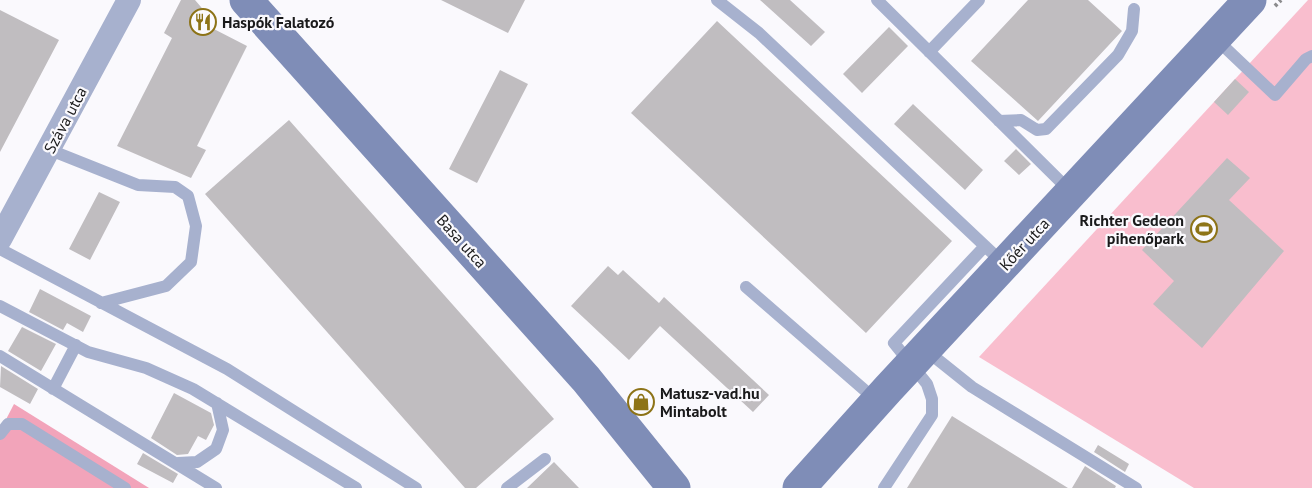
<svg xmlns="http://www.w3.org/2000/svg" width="1312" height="488" viewBox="0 0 1312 488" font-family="'PT Sans',sans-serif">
<rect width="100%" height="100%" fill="#faf9fd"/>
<!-- green -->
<path fill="#f9bece" d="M1308 0H1312V488H1194L979 357Z"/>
<!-- forest -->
<path fill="#f2a4ba" d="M14 404 149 488H0V431Z"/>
<!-- building -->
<path fill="#c0bdc0" d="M181 0H195L213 21 210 27 247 46 197 146 206 150 191 178 117 146 172 38 164 33Z
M441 0H525L508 33Z
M760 0H790L825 32 811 46Z
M1028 0H1088L1122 31 1038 121 971 61Z
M0 10 59 40 0 152Z
M717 21 952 241 866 333 631 113Z
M889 27 908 46 862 93 843 74Z
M500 70 528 84 477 183 449 169Z
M1235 79 1249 92 1228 115 1214 102Z
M913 104 983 170 965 190 894 124Z
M289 120 554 419 476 488H465L205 194Z
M1016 149 1031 164 1019 175 1004 161Z
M1227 158 1250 178 1229 200 1284 251 1202 348 1153 304 1174 281 1142 250Z
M99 192 120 202 90 260 69 249Z
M608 266 618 275 623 270 659 303 664 297 769 395 753 412 660 326 629 360 571 306Z
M40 289 91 316 83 332 67 323 63 330 29 312Z
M22 327 56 344 41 371 8 351Z
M1 366 38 389 30 404 0 387Z
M174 393 211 413 214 425 206 440 198 436 188 454 177 455 151 438Z
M952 416 1068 488H907Z
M1098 445 1129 464 1125 472 1094 452Z
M143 453 178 474 173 483 137 464Z
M554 462 579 488H527Z
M1085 466 1116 486 1115 488H1072Z"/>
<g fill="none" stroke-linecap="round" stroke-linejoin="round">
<!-- path -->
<path stroke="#8b8b8d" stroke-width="4" stroke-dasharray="3 3" stroke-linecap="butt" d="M1275 6 1281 0"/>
<!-- lane -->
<path stroke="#a7b1ce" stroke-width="12" d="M717 0 759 33 1003 263
M877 0 1070 191
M1216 39 1275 95 1306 59 1312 56
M929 52 979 0
M999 121 1021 120 1037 130 1046 129 1118 55 1132 31 1134 9
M50 150 138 185 175 187 188 196 196 226 191 262 166 286 101 303
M0 249 227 369 416 488
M746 287 876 400
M0 306 88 352 146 368 193 389 356 488
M927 351 972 387 1136 488
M0 356 216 488
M53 389 76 345
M0 434 8 424H22L125 488
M178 463 197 462 216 449 223 430 217 403
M507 488 545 459
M884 488 932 415V399L927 384 894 343 985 246"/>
<!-- street -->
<path stroke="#a7b1ce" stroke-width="24" d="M0 239 129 0"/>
<!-- secondary -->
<path stroke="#7f8db7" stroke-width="33" d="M246 0 586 379 674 488
M799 488 888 389 1250 0"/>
</g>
<!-- icons -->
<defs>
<symbol id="restaurant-ring" viewBox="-11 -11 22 22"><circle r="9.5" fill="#faf9fd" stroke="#8d7317" stroke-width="1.5"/><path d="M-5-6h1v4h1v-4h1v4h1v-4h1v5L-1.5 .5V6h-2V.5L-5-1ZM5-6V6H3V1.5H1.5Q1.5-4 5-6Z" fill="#8d7317"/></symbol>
<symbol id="stadium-ring" viewBox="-11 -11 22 22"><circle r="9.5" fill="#faf9fd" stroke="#8d7317" stroke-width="1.5"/><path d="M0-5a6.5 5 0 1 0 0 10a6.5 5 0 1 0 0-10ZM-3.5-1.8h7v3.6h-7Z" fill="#8d7317"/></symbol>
<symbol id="shop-ring" viewBox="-11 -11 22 22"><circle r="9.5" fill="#faf9fd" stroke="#8d7317" stroke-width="1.5"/><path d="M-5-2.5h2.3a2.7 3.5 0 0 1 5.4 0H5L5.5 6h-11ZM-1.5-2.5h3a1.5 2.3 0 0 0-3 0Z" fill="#8d7317"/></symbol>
</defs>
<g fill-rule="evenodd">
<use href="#restaurant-ring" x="188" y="7" width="30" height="30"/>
<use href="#stadium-ring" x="1189" y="214" width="30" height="30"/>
<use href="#shop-ring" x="626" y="387" width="30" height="30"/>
</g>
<g text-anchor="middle" stroke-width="4.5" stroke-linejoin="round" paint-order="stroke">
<!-- poi labels -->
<g font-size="16" font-weight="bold" fill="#1a1a1b" stroke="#faf9fd" text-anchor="start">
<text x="222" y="28">Haspók Falatozó</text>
<text x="1184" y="226" text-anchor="end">Richter Gedeon<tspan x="1184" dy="18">pihenőpark</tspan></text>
<text x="660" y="399">Matusz-vad.hu<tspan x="660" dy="18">Mintabolt</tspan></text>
</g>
<!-- street labels -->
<g font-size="16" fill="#1a1a1b" stroke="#faf9fd">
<text transform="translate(65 120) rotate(-62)" y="6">Száva utca</text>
<text transform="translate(462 241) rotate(48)" y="6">Basa utca</text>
<text transform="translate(1024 244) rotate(-47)" y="6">Kőér utca</text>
</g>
</g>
</svg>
